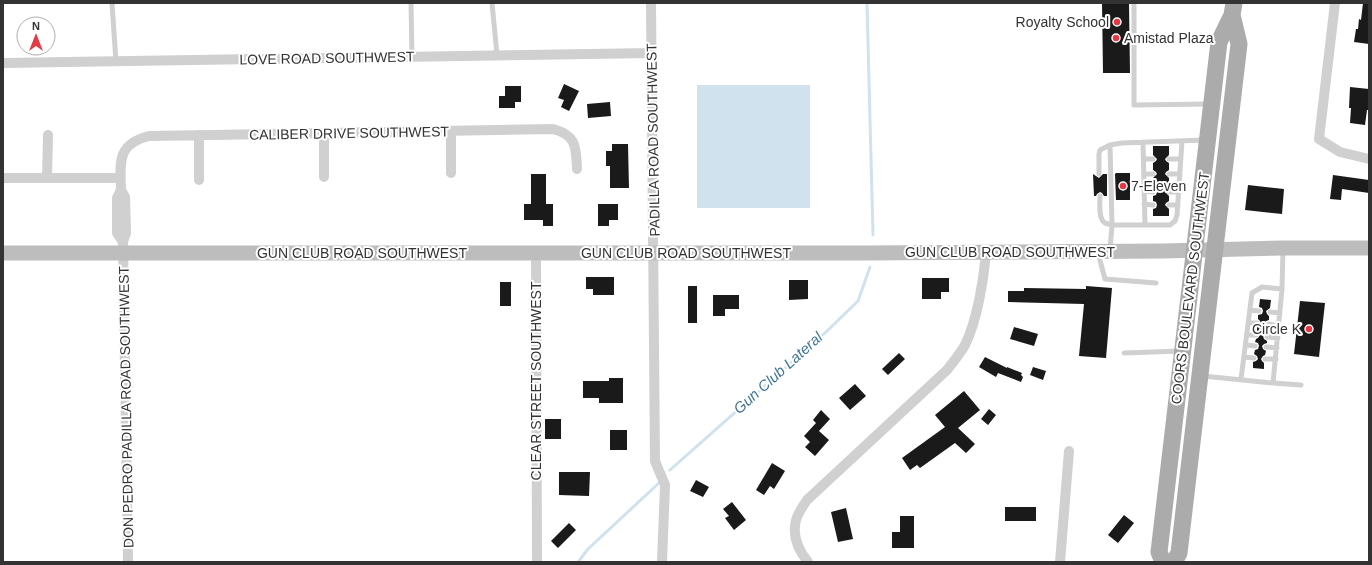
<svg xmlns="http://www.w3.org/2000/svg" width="1372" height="565" viewBox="0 0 1372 565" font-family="Arial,sans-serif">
<rect width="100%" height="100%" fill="#fff"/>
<!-- water -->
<path fill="#cfe2ee" d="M697 85H810V208H697Z"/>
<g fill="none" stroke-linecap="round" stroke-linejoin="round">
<!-- stream -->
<path stroke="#cfe2ee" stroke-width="3" d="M867 3 873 235
M670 470 826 332 858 301 870 267
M578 562 588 549 659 483"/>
</g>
<!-- building -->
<path fill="#1a1a1a" d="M1102 3H1129L1130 73H1103Z
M1363 3H1369V44L1354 42 1356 29H1358L1359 19 1361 20Z
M564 84 579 91 569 111 561 107 564 100 558 98Z
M505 86H521V102H515V108H499V96H505Z
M1350 87 1369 89V110H1367L1365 125 1350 123 1351 108H1349Z
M610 102 611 116 588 118 587 104Z
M612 144H628L629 188H610V166H606V151H612Z
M1153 146H1169V155L1165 159 1166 161 1169 163V170L1166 172 1165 174 1169 178V188L1166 190 1165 192 1169 196V201L1166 203 1165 205 1169 209V216H1153V209L1156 208 1157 205 1156 202 1153 201V196L1156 195 1157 192 1156 189 1153 188V178L1157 174 1156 172 1153 170V163L1156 161 1157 159 1153 155Z
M1116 173H1130V200H1116L1115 174Z
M531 174H546V204H553V226H543V220H524V204H531Z
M1093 174 1099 178 1103 174H1107V196H1104L1102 193 1100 192 1097 194 1096 196H1094Z
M1333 175 1369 180V193L1342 189 1341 200 1330 199Z
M1248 185 1284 189 1282 214 1245 210Z
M598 204H618V220H609V226H598Z
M586 277H614V295H593V289H586Z
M922 278H949V292H941V299H922Z
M789 280H808V299L789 300Z
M500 282H511V306H500Z
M688 286H697V323H688Z
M1086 286 1112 288 1106 358 1079 356 1084 304 1008 302V291H1024V288L1086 289Z
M713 295H739V309H725V316H713Z
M1260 299 1271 300 1270 308 1266 311 1267 314 1269 316V320L1266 321 1265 324 1268 328V333L1265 334 1263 336 1264 339 1267 341V343L1264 344 1262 346 1263 349 1266 351 1265 355 1263 356 1261 359 1262 361 1264 363V369L1253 368V362L1256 361 1258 359 1257 356 1254 354 1255 350 1258 349 1259 346 1258 343 1255 342 1256 339 1258 338 1260 335 1259 333 1257 331V327L1261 323 1260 321 1258 319V315L1262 314 1263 311 1262 308 1259 307Z
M1300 301 1325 303 1319 357 1294 354Z
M1014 327 1038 334 1034 346 1010 339Z
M899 353 905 359 888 375 882 369Z
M985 357 1007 368V367L1022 373 1021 375 1023 377 1021 382 998 373 996 377 979 367Z
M1033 367 1046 371 1043 380 1030 375Z
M609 378H623V403H599V398H583V381H609Z
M855 384 866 396 850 410 839 398Z
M964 391 980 410 958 428 975 444 966 453 955 443 920 468 917 465 910 470 902 458 945 427 935 415Z
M989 409 996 415 988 425 981 419Z
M821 410 830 419 819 431 829 440 815 456 805 447 810 442 804 436 816 423 813 420Z
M545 419H561V439H545Z
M610 430H627V450H610Z
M772 463 785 471 774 489 770 486 764 495 756 490Z
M559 472H590L589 496 559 495Z
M696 480 709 487 703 497 690 491Z
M732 502 746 520 734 530 725 518 729 516 723 509Z
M1005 507H1036V521H1005Z
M846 508 853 539 838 542 831 512Z
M1124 515 1134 523 1118 543 1108 535Z
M900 516H914V548H892V532H900Z
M569 523 576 530 558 548 551 541Z"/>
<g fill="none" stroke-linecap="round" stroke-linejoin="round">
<!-- lane -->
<path stroke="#d0d0d0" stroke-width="5" d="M112 3 116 62
M411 3 412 57
M492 3 497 55
M1134 3V105L1209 104
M1143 142 1145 225
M1144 159H1153
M1169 159H1181
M1099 174V154L1100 150 1110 145
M1144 174H1153
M1169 174H1180
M1144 191 1153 192
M1169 192H1179
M1100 196C1100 203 1098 219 1105 223 1107 224 1110 224 1112 225H1170L1175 221 1177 215 1182 141
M1144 204 1153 205
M1169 205H1178
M1110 250 1112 225 1110 145 1122 143 1205 140
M1098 253 1105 279 1156 283
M1282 289 1283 250
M1250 310 1259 311
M1270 312 1280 313
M1248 323H1257
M1269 324 1279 326
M1247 335H1256
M1267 337 1278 338
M1246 345 1255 346
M1266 347 1277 348
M1124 353 1181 351
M1244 357 1254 358
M1265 359H1276
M1203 376 1273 383 1282 289 1262 287 1252 293 1241 379
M1273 383 1301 385"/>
<!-- street -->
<path stroke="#d0d0d0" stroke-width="10" d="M651 3 655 461 665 485 662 562
M1335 3 1319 139 1340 152 1369 159
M3 63 652 53
M451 131V173
M324 133V177
M3 178H120
M47 178 48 135
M199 180V135
M121 190C120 162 117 144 149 136L553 129C577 135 576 148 577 169
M123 242 117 233V198L121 190 125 197 126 233 123 242 128 562
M536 253 537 562
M808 562C798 550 792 536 796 520 798 513 803 506 807 500L947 370C953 362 960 354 965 345 977 321 984 279 986 252
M1060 562 1069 451"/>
<!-- secondary -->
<path stroke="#bdbdbd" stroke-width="15" d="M3 253H867L1163 251 1283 248H1369"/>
<!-- primary -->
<path stroke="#ababab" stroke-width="17" d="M1163 562 1159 552 1219 42 1232 15
M1174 562 1179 553 1239 44 1232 15 1234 3"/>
</g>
<!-- markers -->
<g fill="#e63946" stroke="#fff" stroke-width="1.5">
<circle cx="1117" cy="22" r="4"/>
<circle cx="1116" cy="38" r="4"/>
<circle cx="1123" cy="186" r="4"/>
<circle cx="1309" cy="329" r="4"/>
</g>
<g text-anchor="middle" stroke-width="4" stroke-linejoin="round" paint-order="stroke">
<!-- poi labels -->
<g font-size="14" fill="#333" stroke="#fff" text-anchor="end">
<text x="1109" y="27">Royalty School</text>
<text x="1124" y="43" text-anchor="start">Amistad Plaza</text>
<text x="1131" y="191" text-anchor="start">7-Eleven</text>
<text x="1301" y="334">Circle K</text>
</g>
<!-- street labels -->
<g font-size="14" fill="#333" stroke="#fff">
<text transform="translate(327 58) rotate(-1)" y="5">LOVE ROAD SOUTHWEST</text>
<text transform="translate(349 133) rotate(-1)" y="5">CALIBER DRIVE SOUTHWEST</text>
<text transform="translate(653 140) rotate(-91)" y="5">PADILLA ROAD SOUTHWEST</text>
<text x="1010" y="257">GUN CLUB ROAD SOUTHWEST</text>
<text x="362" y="258">GUN CLUB ROAD SOUTHWEST</text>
<text x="686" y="258">GUN CLUB ROAD SOUTHWEST</text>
<text transform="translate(1190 288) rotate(-83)" y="5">COORS BOULEVARD SOUTHWEST</text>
<text transform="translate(536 381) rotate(-90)" y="5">CLEAR STREET SOUTHWEST</text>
<text transform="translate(126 407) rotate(-91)" y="5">DON PEDRO PADILLA ROAD SOUTHWEST</text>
</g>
<!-- water labels -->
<g font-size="15" font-style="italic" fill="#3f7597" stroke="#fff">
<text transform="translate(778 373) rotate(-42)" y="5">Gun Club Lateral</text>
</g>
</g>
<!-- border -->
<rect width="1372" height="565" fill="none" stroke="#333333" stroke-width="8"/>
<!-- north arrow -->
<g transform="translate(36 36)"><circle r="19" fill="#ffffff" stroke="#adadad"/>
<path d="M0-3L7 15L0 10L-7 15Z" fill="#e63946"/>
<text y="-6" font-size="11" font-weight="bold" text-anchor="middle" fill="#333333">N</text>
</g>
</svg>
